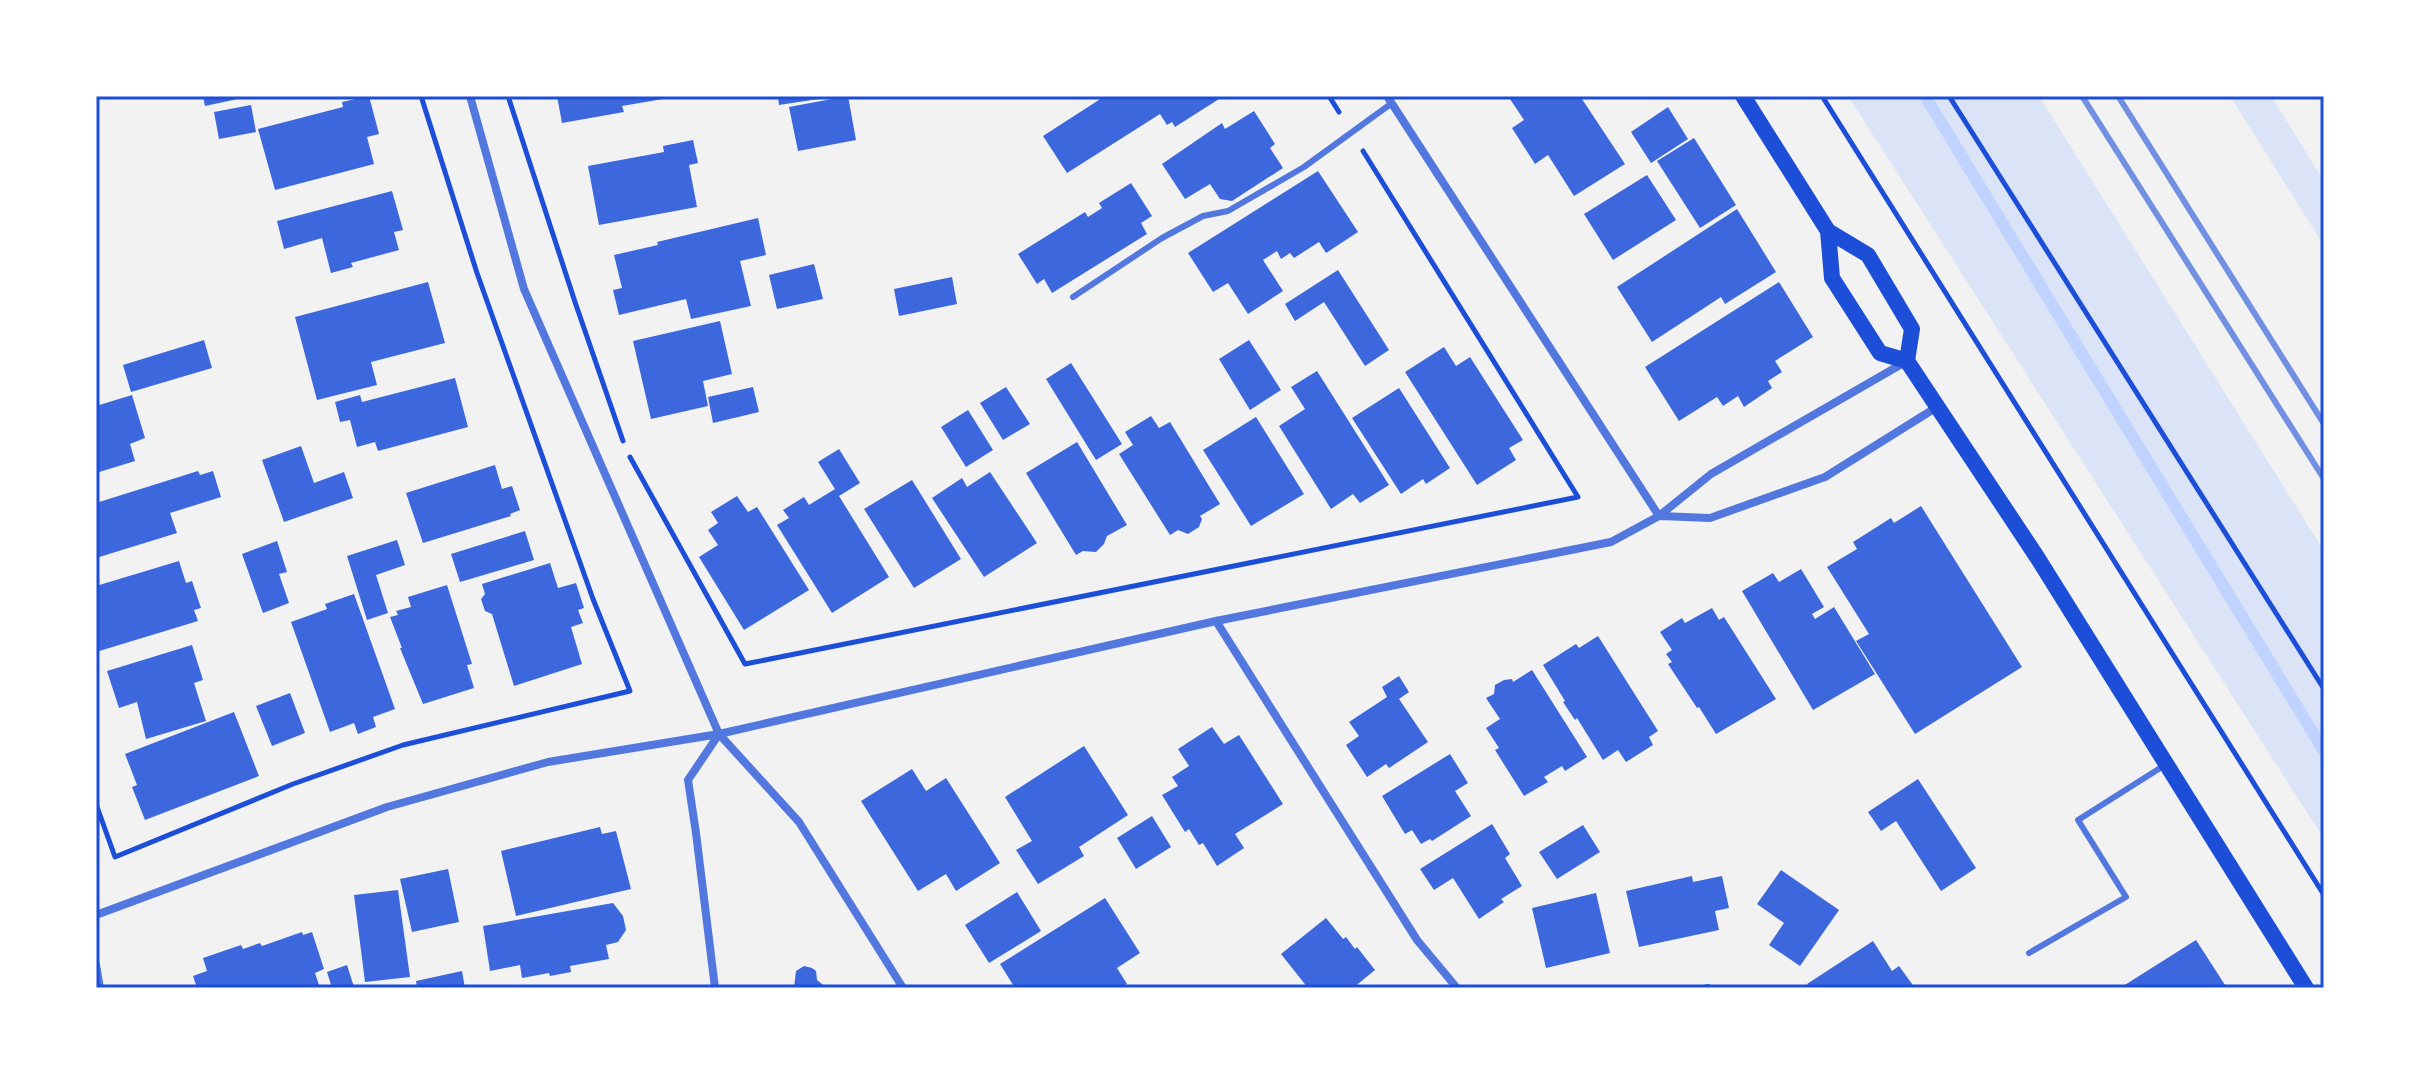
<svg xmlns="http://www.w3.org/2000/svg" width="2420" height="1084" viewBox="0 0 2420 1084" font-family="'Libre Baskerville',serif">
<rect width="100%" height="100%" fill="#f2f2f2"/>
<!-- green -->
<path fill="#dbe4f7" d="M1848 96H2039L2324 551V839Z
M2230 96H2271L2324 181V246Z"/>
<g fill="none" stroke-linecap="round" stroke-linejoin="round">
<!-- stream -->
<path stroke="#bfd3fe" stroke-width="12" d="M1925 96 2324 751"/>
</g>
<!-- building -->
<path fill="#3d67dc" d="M203 96H247V97L205 106Z
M369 96 379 134 367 137 374 164 275 190 258 129 343 107 342 102Z
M557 96H669V98L622 106 624 112 562 123Z
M778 96H825V98L779 105Z
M848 96 856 140 798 151 789 107Z
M1105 96H1217L1219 99 1175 127 1172 122 1167 125 1160 114 1067 173 1043 136Z
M1508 96H1580L1625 164 1574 196 1548 155 1535 164 1512 128 1524 120Z
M251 105 256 132 219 139 214 112Z
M1668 107 1688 139 1651 163 1631 132Z
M1254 111 1275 144 1270 148 1283 168 1232 201 1220 199 1210 184 1185 199 1162 164 1222 123 1225 129Z
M1694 138 1736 205 1700 228 1657 161Z
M693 140 698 163 689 165 697 207 599 225 588 166 664 152 663 146Z
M1318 171 1358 232 1326 253 1319 242 1294 258 1290 253 1281 259 1277 251 1263 260 1283 291 1248 314 1228 283 1213 292 1188 253Z
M1647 175 1676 220 1613 260 1584 214Z
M1131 183 1152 216 1141 223 1147 234 1052 293 1044 279 1037 284 1018 254 1085 212 1088 217 1102 208 1099 203Z
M392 191 403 230 394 232 399 250 351 263 353 267 331 273 322 238 284 249 277 221Z
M1737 209 1776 272 1725 304 1721 297 1652 342 1617 287Z
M758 218 766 255 740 261 751 306 691 319 686 299 619 315 613 290 622 288 614 255 658 245 657 242Z
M814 264 823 299 777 309 769 275Z
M1338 270 1389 350 1365 366 1324 302 1295 321 1285 304Z
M952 277 957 304 899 316 894 289Z
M428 282 445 343 371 362 377 385 317 400 295 317Z
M1779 282 1813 337 1775 361 1782 372 1768 381 1772 388 1744 407 1738 396 1723 406 1717 397 1679 421 1645 367Z
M720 321 732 374 703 381 708 406 651 419 633 341Z
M204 340 212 368 131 392 123 365Z
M1249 340 1281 390 1250 410 1219 359Z
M1444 347 1456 366 1470 357 1523 440 1509 448 1516 460 1477 485 1405 372Z
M1071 363 1122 444 1096 460 1046 379Z
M1317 371 1389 485 1360 503 1353 494 1331 509 1279 426 1305 409 1291 387Z
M455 378 468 427 378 451 375 442 357 447 350 420 340 422 335 402 360 395 362 402Z
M753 387 759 412 713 423 708 397Z
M1006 387 1030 424 1003 440 980 403Z
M1399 388 1450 468 1426 484 1423 479 1401 494 1352 418Z
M132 395 145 438 130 444 135 461 96 473V406Z
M968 410 993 450 966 467 941 427Z
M1151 416 1159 428 1170 422 1220 504 1200 516 1202 519 1199 527 1188 534 1178 530 1170 535 1119 454 1133 445 1125 432Z
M1256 417 1304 494 1251 526 1203 450Z
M1077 442 1127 525 1107 536 1104 544 1096 552 1083 551 1076 555 1026 473Z
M301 446 314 483 344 472 353 498 284 522 262 460Z
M839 449 860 483 839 496 889 577 832 613 777 525 789 518 783 510 804 497 809 505 835 489 818 462Z
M495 465 502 489 512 486 520 510 510 514 511 516 423 543 406 493Z
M198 471 200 475 213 471 221 497 170 513 177 533 96 558V503Z
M990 472 1037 543 984 577 932 498 962 478 967 487Z
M912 480 961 559 914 588 864 509Z
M737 496 748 512 757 507 809 590 744 630 699 557 718 545 708 530 718 523 711 512Z
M1921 506 2022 667 1915 734 1856 641 1869 634 1827 567 1857 549 1853 542 1891 518 1894 523Z
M525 531 534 560 460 582 451 554Z
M397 540 405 565 376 575 388 613 367 620 347 556Z
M277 541 287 572 279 574 289 603 263 613 242 554Z
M179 561 186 583 192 581 201 608 194 610 198 621 96 652V586Z
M550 563 558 588 576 583 584 608 578 610 583 623 571 627 582 664 514 686 492 614 485 611 481 599 485 594 482 584Z
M1801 569 1824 607 1812 614 1815 619 1834 607 1875 674 1813 710 1742 591 1773 573 1779 582Z
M447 585 472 664 467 665 474 688 423 704 400 648H402L390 617 398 615 396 611 411 607 408 597Z
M354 594 395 709 373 717 376 727 358 734 354 723 330 732 291 622 327 609 325 604Z
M1712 608 1719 620 1724 617 1776 699 1716 734 1699 707 1697 708 1668 664 1672 662 1666 654 1672 650 1660 632 1682 618 1685 623Z
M1598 636 1658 731 1649 737 1653 745 1626 762 1618 750 1603 760 1577 718 1575 720 1563 702 1565 701 1543 665 1576 644 1579 648Z
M192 645 203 680 194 683 206 721 146 739 137 702 119 708 107 671Z
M1532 670 1587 757 1565 771 1562 766 1544 777 1548 782 1524 796 1495 750 1499 748 1486 728 1500 719 1486 698 1494 694 1495 685 1504 680 1512 679 1513 682Z
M1399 676 1409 692 1399 699 1428 742 1389 768 1386 764 1367 777 1346 745 1359 736 1349 722 1387 697 1382 687Z
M290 693 305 733 272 746 256 706Z
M234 712 259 776 145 820 132 787 137 785 125 754Z
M1212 727 1224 744 1239 735 1283 804 1235 834 1244 848 1217 866 1203 843 1199 845 1189 829 1185 832 1162 795 1178 786 1172 777 1189 766 1178 749Z
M1084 746 1128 815 1079 847 1084 856 1038 884 1016 850 1032 841 1005 797Z
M1450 754 1468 783 1455 791 1471 816 1432 841 1430 839 1421 844 1412 830 1405 834 1382 796Z
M912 769 926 791 946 778 1000 863 956 891 946 874 918 891 861 801Z
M1918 779 1976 868 1941 891 1896 821 1881 831 1868 812Z
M1152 816 1171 847 1136 869 1117 838Z
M1492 824 1510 854 1505 858 1522 886 1501 899 1504 902 1479 919 1453 878 1434 890 1420 869Z
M1583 825 1600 852 1557 879 1539 852Z
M600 827 602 834 616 831 631 889 516 916 501 851Z
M448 869 459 922 412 932 400 879Z
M1781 870 1839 910 1800 966 1769 945 1784 923 1757 904Z
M1692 876 1693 882 1722 876 1729 908 1715 911 1719 930 1639 947 1626 891Z
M398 890 410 977 365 982 354 895Z
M1017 892 1041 931 989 963 965 925Z
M1596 893 1610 953 1546 968 1532 908Z
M1105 898 1140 953 1117 968 1127 984 1120 988H1015L1000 964Z
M613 903 623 916 626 930 618 942 606 945 609 959 570 966 571 972 550 976 549 973 522 978 520 965 490 971 483 926Z
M1326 918 1343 939 1346 937 1355 949 1357 947 1375 970 1353 988H1308L1281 954Z
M302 932 303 935 312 932 324 969 315 973 320 988H197L193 976 207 971 203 958 241 945 243 949 260 943 262 946Z
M2196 940 2227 988H2120Z
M1873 941 1892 971 1899 966 1915 988H1810L1807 984Z
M347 965 354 987 332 988 327 972Z
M804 966 812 968 816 971 817 980 827 988H794L796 971Z
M462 971 465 988H417L416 981Z"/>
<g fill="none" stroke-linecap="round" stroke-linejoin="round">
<!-- path -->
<path stroke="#1d4ed8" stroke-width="5" d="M508 96 575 302 623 441
M1329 96 1339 112
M1822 96 2324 895
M1949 96 2324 689
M630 457 745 664 1578 497 1363 151
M96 804 115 857 293 784 403 745 630 691 593 599 477 273 421 96"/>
<!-- service -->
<path stroke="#5277de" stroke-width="6" d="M1073 297 1162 238 1203 216 1228 211 1304 167 1392 103
M2029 953 2126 897 2078 820 2165 765"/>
<!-- minor -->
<path stroke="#5277de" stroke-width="8" d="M470 96 524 289 719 734 799 822 903 988
M1387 96 1659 516
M1660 516 1710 518 1825 477 1937 407
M1216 621 1417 940 1457 988
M96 915 387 807 548 762 719 734 1216 621 1611 542 1659 516 1711 474 1907 361
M96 965 100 988
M715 988 696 833 688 780 719 734
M1707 988H1708"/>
<!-- secondary -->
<path stroke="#1d4ed8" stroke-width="16" d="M1743 96 1828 231 1832 278 1880 353 1907 361 2037 557 2306 988
M1828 231 1868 255 1912 329 1907 361"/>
<!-- rail -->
<path stroke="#7290e2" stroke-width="6" d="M2082 96 2324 479
M2118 96 2324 424"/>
</g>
<!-- border -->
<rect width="2420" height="1084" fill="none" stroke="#ffffff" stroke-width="196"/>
<rect x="98" y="98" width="2224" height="888" fill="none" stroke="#1d4ed8" stroke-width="3"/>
</svg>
